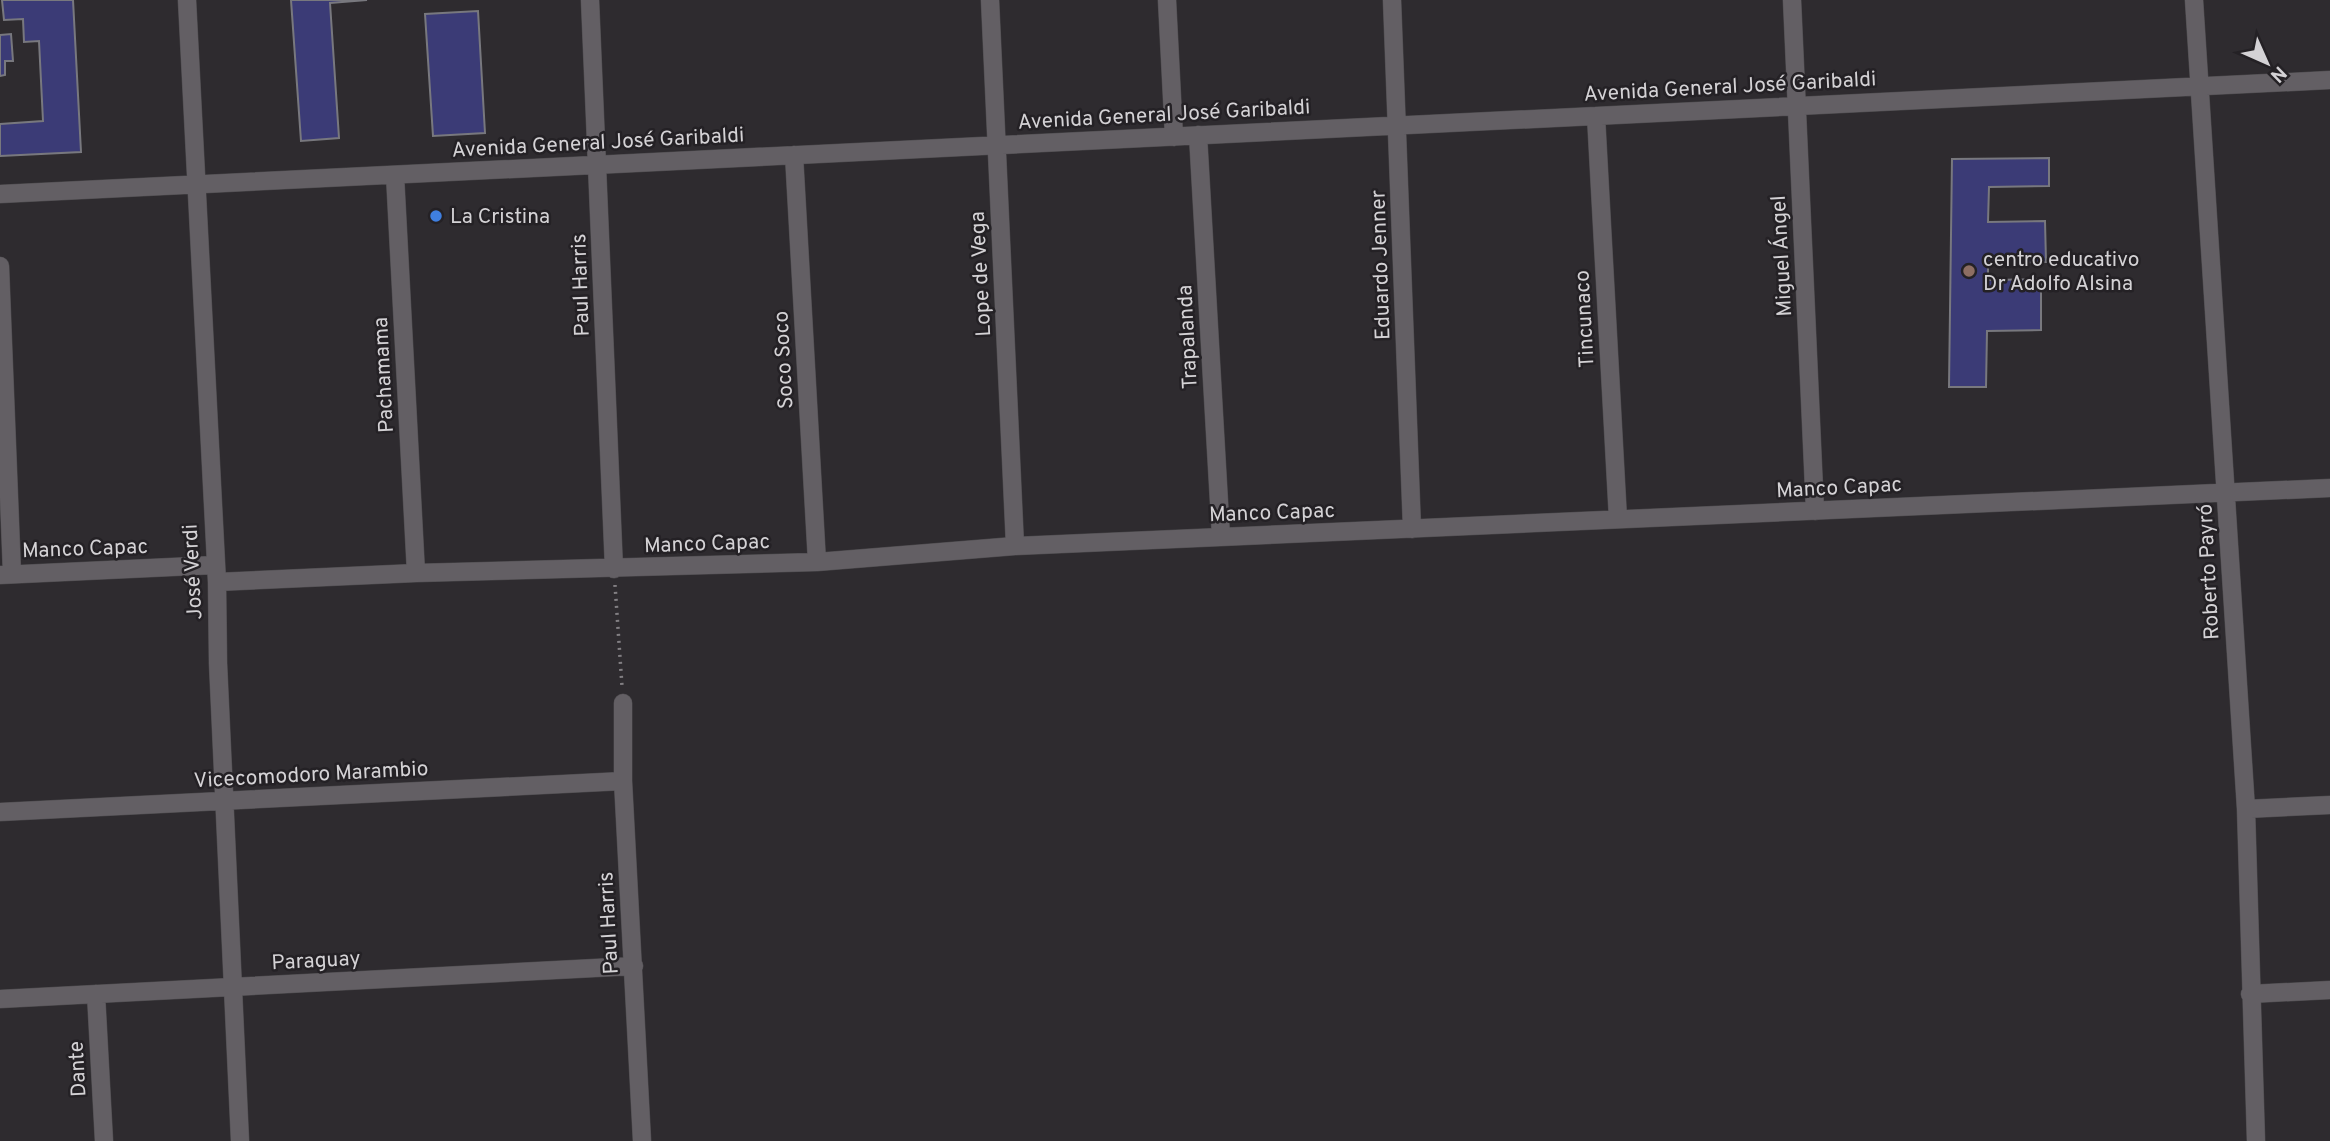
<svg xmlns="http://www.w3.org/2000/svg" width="2330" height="1141" viewBox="0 0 2330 1141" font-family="Overpass,sans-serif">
<rect width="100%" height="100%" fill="#2e2b2f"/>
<!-- building -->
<path fill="#3b3b76" stroke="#78787e" stroke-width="2" d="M2 0H73L81 152 0 156V124L43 121 39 41 24 42 23 19 4 20Z
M291 0H367L330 3 339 138 301 141Z
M478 11 485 133 433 136 425 14Z
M11 34 13 61H5V75L0 76V35Z
M2049 158V186L1989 187 1988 222 2045 221 2046 262 1988 263V280L2041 279V330L1987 331 1986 387H1949L1952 159Z"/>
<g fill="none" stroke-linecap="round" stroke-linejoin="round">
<defs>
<path id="minor" d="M187 0 217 582 218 663 240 1141
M590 0 614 569
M990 0 1015 546
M1167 0 1174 137
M1392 0 1412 529
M1792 0 1815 511
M2194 0 2246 809 2256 1141
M1596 116 1618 519
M1198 135 1221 537
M794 155 817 562
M395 175 416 573
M0 194 2330 80
M0 266 12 574
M0 575 215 565
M217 582 416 573 817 562 1015 546 2330 488
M623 703V781L642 1141
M2246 809 2330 805
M0 812 623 781
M96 994 104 1141
M2250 994 2330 990
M0 999 634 966"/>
</defs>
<!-- minor casing -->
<use href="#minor" stroke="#4b494c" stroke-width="19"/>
<!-- path -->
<path stroke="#827f83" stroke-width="3.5" stroke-dasharray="2 5" stroke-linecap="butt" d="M615 585 622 686"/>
<!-- minor -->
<use href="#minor" stroke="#635f64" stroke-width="18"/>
</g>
<!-- markers -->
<circle fill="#3f7fe0" stroke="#242125" stroke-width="2.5" cx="436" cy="216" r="7"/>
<circle fill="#8d6e63" stroke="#242125" stroke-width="2.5" cx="1969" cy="271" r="7"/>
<g text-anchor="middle" stroke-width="5" stroke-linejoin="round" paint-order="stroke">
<!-- street labels -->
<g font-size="21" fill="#d4d2d5" stroke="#242125">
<text transform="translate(1730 86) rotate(-3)" y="7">Avenida General José Garibaldi</text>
<text transform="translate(1164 114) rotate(-3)" y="7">Avenida General José Garibaldi</text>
<text transform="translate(598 142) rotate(-3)" y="7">Avenida General José Garibaldi</text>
<text transform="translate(1781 256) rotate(-93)" y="7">Miguel Ángel</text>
<text transform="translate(1380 265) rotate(-92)" y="7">Eduardo Jenner</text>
<text transform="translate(980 274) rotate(-93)" y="7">Lope de Vega</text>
<text transform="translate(580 285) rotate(-92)" y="7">Paul Harris</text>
<text transform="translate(1584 319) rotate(-93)" y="7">Tincunaco</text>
<text transform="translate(1187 337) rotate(-93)" y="7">Trapalanda</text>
<text transform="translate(783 360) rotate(-93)" y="7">Soco Soco</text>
<text transform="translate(383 375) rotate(-93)" y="7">Pachamama</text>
<text transform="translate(1839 487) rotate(-3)" y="7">Manco Capac</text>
<text transform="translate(1272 512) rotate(-2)" y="7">Manco Capac</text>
<text transform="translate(707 543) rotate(-2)" y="7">Manco Capac</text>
<text transform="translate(85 548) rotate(-2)" y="7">Manco Capac</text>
<text transform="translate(192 572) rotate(-93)" y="7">José Verdi</text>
<text transform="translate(2208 572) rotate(-93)" y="7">Roberto Payró</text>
<text transform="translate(311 774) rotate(-3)" y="7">Vicecomodoro Marambio</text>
<text transform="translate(608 923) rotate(-93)" y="7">Paul Harris</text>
<text transform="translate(316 960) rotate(-3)" y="7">Paraguay</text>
<text transform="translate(77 1069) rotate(-93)" y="7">Dante</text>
</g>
<!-- poi labels -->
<g font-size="21" fill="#d4d2d5" stroke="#242125" text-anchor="start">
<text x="450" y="223">La Cristina</text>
<text x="1983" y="266">centro educativo<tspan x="1983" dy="24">Dr Adolfo Alsina</tspan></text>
</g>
</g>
<!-- north arrow -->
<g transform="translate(2267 63) rotate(135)" stroke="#242125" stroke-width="5" paint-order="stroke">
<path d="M0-5L12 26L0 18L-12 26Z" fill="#d4d2d5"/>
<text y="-10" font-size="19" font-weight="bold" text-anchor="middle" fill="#d4d2d5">N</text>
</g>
</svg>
